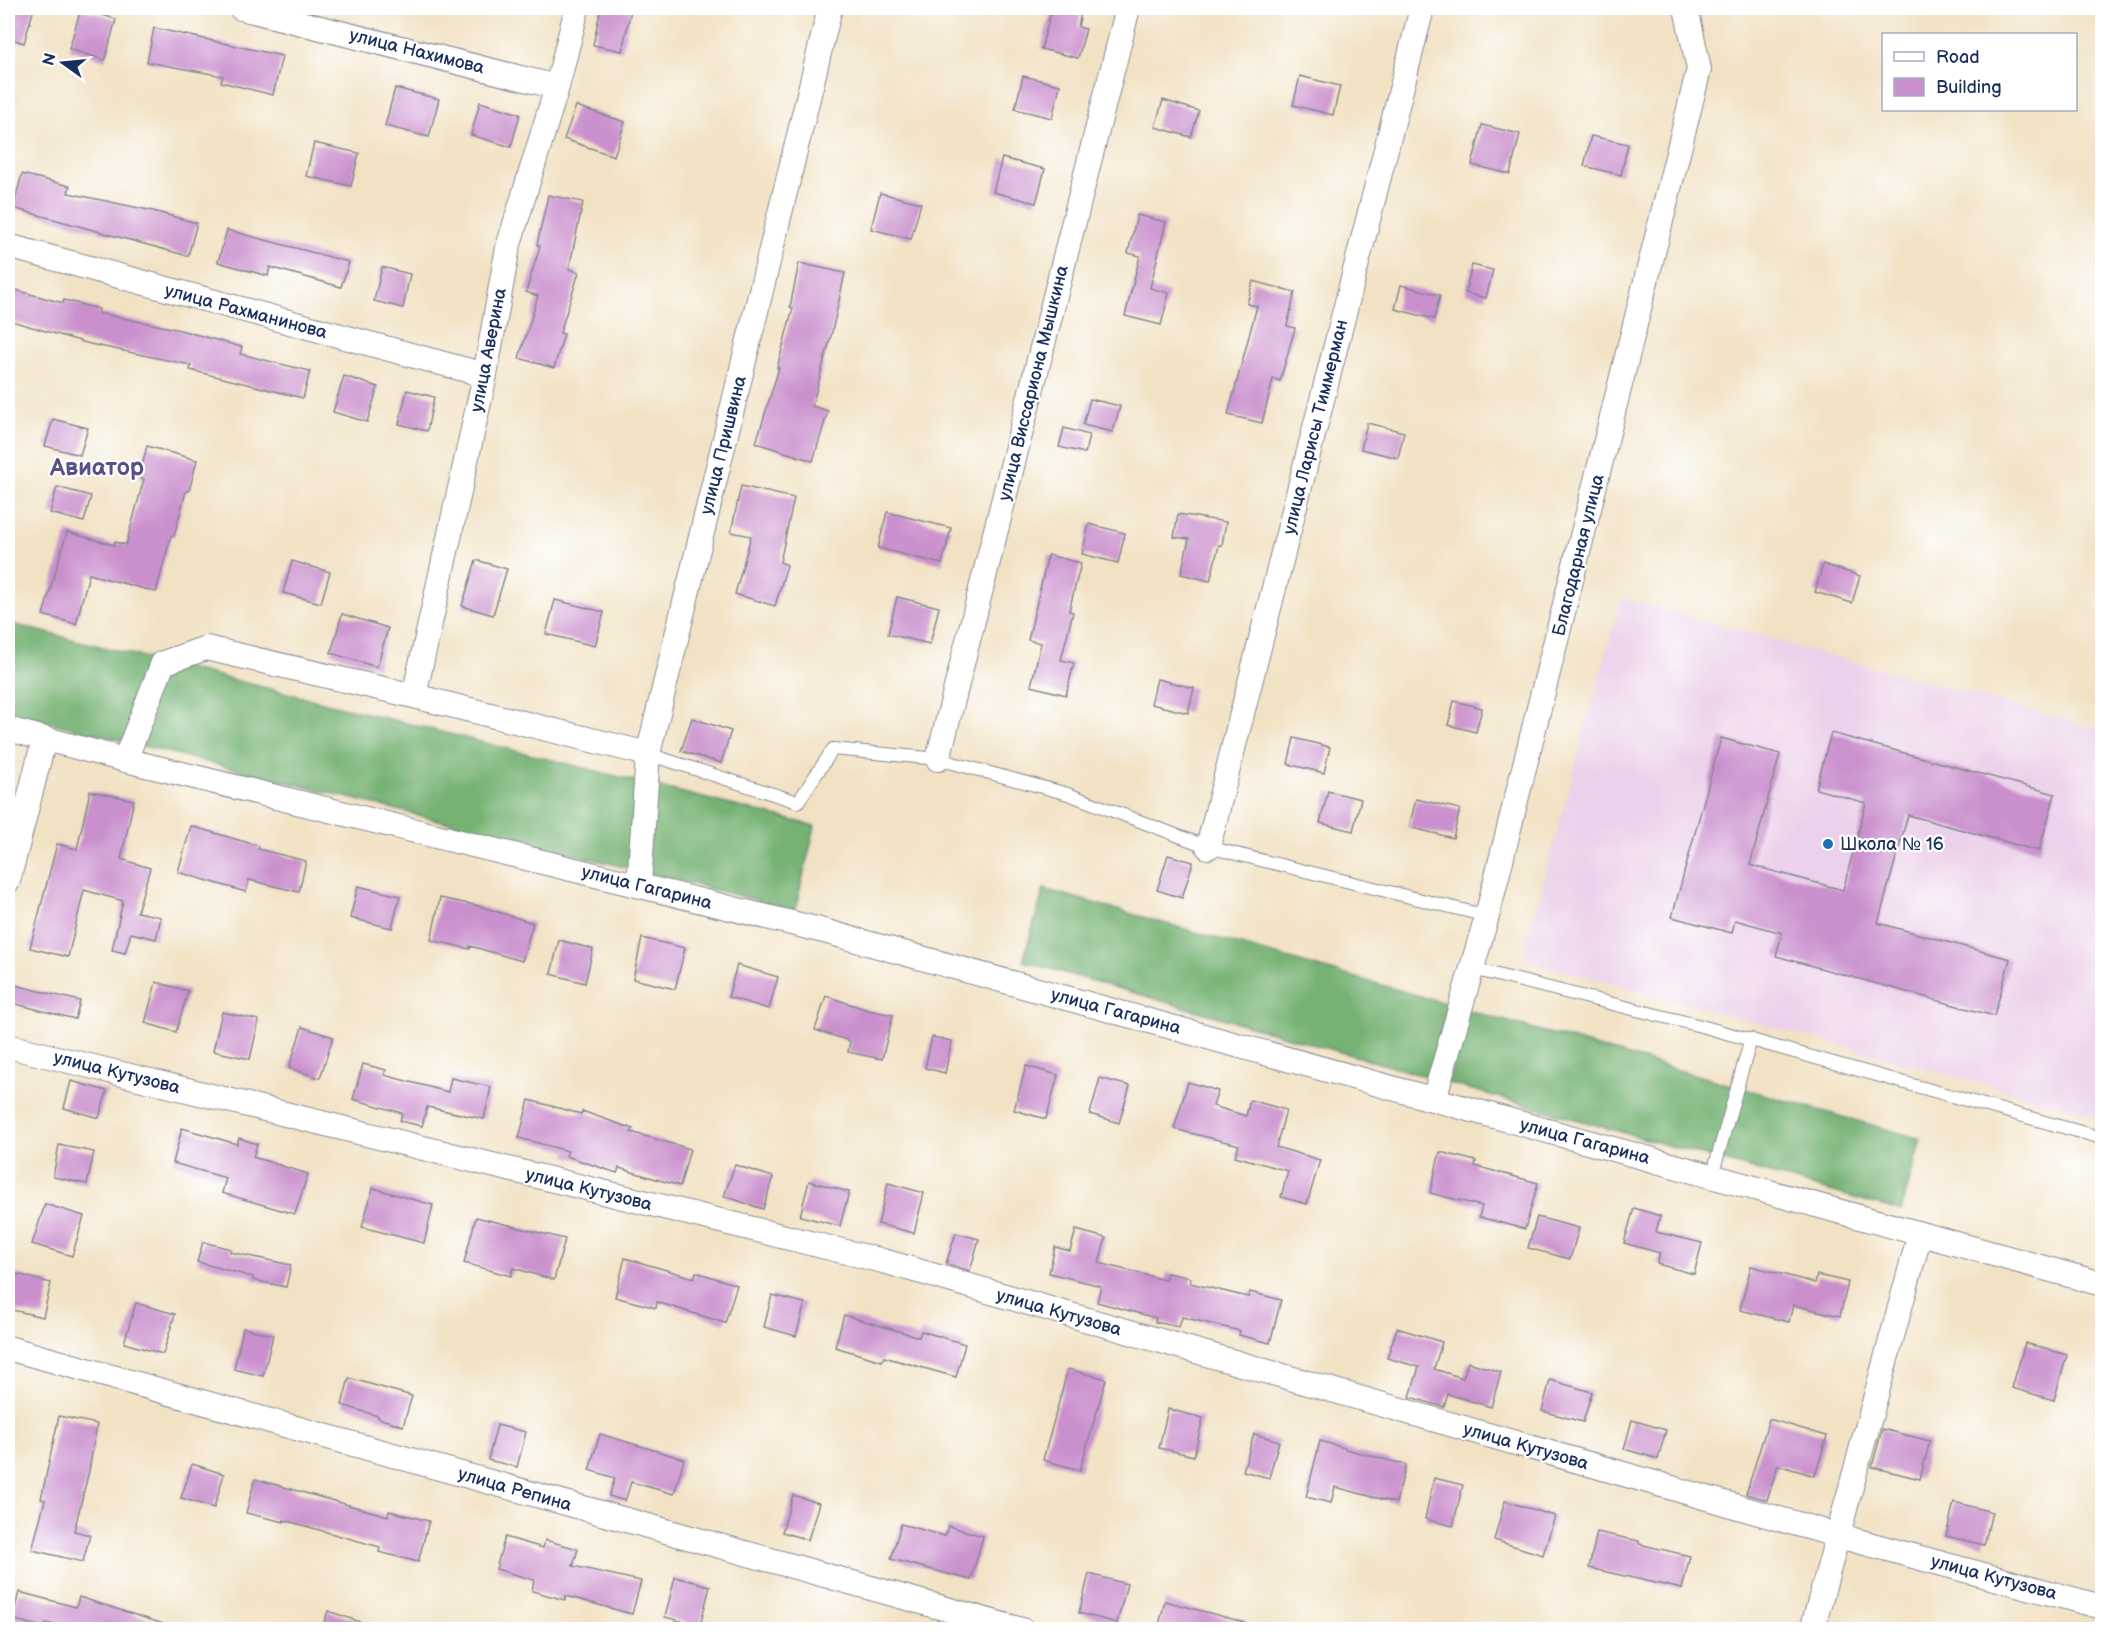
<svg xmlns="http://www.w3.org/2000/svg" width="2110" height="1637" viewBox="0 0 2110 1637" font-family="'Balsamiq Sans',sans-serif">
<rect width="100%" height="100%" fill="#fff"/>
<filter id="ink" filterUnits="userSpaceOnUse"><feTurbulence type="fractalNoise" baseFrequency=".0167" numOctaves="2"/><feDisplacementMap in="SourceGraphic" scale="12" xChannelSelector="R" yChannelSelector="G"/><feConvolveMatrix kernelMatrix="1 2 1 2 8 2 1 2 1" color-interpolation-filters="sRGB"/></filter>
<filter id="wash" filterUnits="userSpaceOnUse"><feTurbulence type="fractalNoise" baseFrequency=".008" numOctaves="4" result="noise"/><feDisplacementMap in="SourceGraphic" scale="24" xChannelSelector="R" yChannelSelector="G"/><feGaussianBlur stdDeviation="1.35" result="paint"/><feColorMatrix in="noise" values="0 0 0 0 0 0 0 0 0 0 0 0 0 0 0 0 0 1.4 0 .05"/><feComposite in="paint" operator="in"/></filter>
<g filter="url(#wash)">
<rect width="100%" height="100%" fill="#f2e2c4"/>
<!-- built -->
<path fill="#ecd1ea" d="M1621 598 2102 730V1117L1522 959Z"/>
<!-- forest -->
<path fill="#76b273" stroke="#487068" stroke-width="1.5" d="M8 623 815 826 795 910 8 712Z
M1044 889 1448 1004 1428 1077 1023 961Z
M1467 1010 1921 1139 1901 1211 1448 1083Z"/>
<g id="blocks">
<!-- building -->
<path fill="#ca90cd" d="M8 8H34L24 43 8 38Z
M601 8 631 10 622 51 593 45Z
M1052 8H1082L1078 27 1086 29 1078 58 1041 49Z
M81 9 116 19 105 60 69 49Z
M154 28 282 56 273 95 221 82 223 76 147 62Z
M1023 76 1060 85 1052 118 1015 109Z
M1300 76 1340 86 1333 115 1293 105Z
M395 88 439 99 429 137 385 126Z
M1163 100 1199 111 1191 137 1155 127Z
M480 102 520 114 511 147 471 135Z
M576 106 625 122 614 156 564 139Z
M1482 125 1520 134 1510 174 1472 165Z
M1591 136 1628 144 1621 175 1584 166Z
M314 143 359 153 351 186 306 176Z
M1002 158 1045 169 1036 203 993 192Z
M22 174 70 186 68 193 153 211 197 223 188 256 13 208Z
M880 193 921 203 911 239 871 229Z
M548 195 583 202 569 269 579 272 560 333 564 334 554 368 519 358 538 296 526 292 540 246 537 245Z
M1137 215 1166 222 1150 288 1169 293 1161 325 1125 316 1140 256 1128 253Z
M227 230 349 262 341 287 270 267 268 276 218 262Z
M799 263 845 273 832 332 812 406 828 411 813 461 756 443 779 368H777L793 308 790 307Z
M1472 265 1493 270 1486 298 1465 293Z
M382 267 410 274 403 308 374 301Z
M1253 281 1295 292 1287 326 1295 328 1280 381 1273 379 1262 423 1228 415 1257 306 1247 304Z
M1401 285 1440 295 1434 319 1395 309Z
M8 288 63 303 64 300 99 309 98 313 176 329 242 347 240 354 310 371 303 398 190 370 191 365 90 344 8 320Z
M344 376 378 387 367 422 333 412Z
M407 390 434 397 427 431 399 424Z
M1090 399 1120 406 1113 432 1083 425Z
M53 419 88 428 80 455 45 446Z
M1367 423 1404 432 1398 458 1361 449Z
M1064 428 1089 435 1085 453 1059 447Z
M147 446 197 460 189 491H186L174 536H171L156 592 89 574 76 624 43 615 67 532 114 545 115 542 126 545 144 479 139 478Z
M741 486 794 498 780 562 787 565 775 606 735 594 751 536 731 532Z
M57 487 91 496 84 522 50 513Z
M887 512 951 528 942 564 878 548Z
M1178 514 1226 522 1222 545H1219L1210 581 1181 574 1189 539 1174 537Z
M1089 524 1125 533 1118 563 1082 554Z
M1048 555 1081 563 1069 611 1073 612 1061 660 1074 663 1066 695 1031 686 1041 643 1028 640Z
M476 560 507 569 493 615 462 606Z
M292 561 330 572 321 603 283 593Z
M1823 564 1860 576 1852 603 1815 592Z
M897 597 939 607 930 644 888 634Z
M555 600 604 612 595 646 546 634Z
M342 614 388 628 377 667 331 653Z
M1157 679 1194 688 1188 713 1151 704Z
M1454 701 1482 708 1476 732 1448 725Z
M692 718 731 731 721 763 681 751Z
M1831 733 2055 794 2039 851 1908 815 1878 923 2010 959 1994 1016 1776 956 1782 933 1735 920 1732 933 1672 917 1721 738 1780 754 1750 865 1843 890 1866 803 1816 789Z
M1294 738 1330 747 1324 773 1288 764Z
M90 791 134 800 121 859 150 868 137 912 161 917 156 939 131 933 125 953 112 950 123 901 84 890 68 957 30 948 57 844 77 849Z
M1328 791 1361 799 1353 831 1320 823Z
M1416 799 1460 809 1453 838 1409 827Z
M191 826 259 846 258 849 306 861 299 892 249 880 246 892 178 872Z
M1168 855 1193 862 1182 898 1157 890Z
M358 886 400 896 392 928 350 918Z
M440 898 479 906 533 923 522 961 470 946V949L431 940Z
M642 938 685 948 675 989 633 979Z
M559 940 593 949 585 983 551 974Z
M737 965 778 977 769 1009 728 997Z
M156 982 188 991 176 1032 145 1023Z
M11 984 80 1001 75 1019 8 1002Z
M826 996 868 1010 893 1015 882 1059 848 1052 850 1041 815 1030Z
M222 1012 259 1020 250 1059 213 1051Z
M302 1027 333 1037 320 1078 289 1068Z
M932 1037 952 1041 945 1073 925 1068Z
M363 1064 386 1070 384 1075 448 1092 451 1078 491 1087 484 1119 427 1107 422 1126 400 1121 402 1113 353 1099Z
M1026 1066 1058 1075 1046 1119 1014 1110Z
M1100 1078 1130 1086 1119 1123 1090 1114Z
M71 1081 107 1091 99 1118 64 1108Z
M1188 1082 1218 1091 1213 1106 1246 1116 1250 1100 1286 1110 1276 1147 1320 1160 1307 1204 1281 1197 1288 1171 1235 1156 1239 1145 1174 1129Z
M529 1100 581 1114 582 1111 633 1129 631 1132 690 1149 680 1186 619 1168 617 1173 566 1156 568 1151 519 1138Z
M182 1128 237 1144 239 1138 257 1144 253 1157 308 1174 295 1214 222 1193 226 1178 173 1163Z
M59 1145 94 1152 87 1184 53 1177Z
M1440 1152 1476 1161 1475 1166 1538 1183 1525 1229 1479 1217 1482 1206 1430 1193Z
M735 1165 773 1177 763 1209 724 1196Z
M809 1181 849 1192 840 1226 800 1216Z
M888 1183 924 1193 914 1233 878 1224Z
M373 1188 433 1205 424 1243 362 1227Z
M45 1204 84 1216 72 1256 32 1244Z
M1634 1208 1660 1216 1656 1232 1702 1243 1694 1274 1657 1264 1660 1253 1624 1243Z
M476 1217 565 1239 554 1280 513 1268 511 1276 464 1263Z
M1537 1217 1579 1228 1570 1259 1528 1248Z
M1076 1230 1106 1238 1099 1263 1165 1280 1167 1273 1191 1278 1190 1283 1248 1297 1250 1292 1281 1300 1270 1343 1239 1335 1240 1331 1182 1317 1179 1327 1155 1322 1156 1318 1097 1302 1101 1286 1049 1273 1055 1247 1070 1251Z
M956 1233 979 1239 970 1271 946 1264Z
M203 1242 231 1249 230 1252 291 1265 286 1287 253 1280V1277L197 1262Z
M625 1258 694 1278 696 1272 737 1285 725 1323 657 1302 656 1308 615 1297Z
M1751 1266 1815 1283 1817 1275 1848 1282 1840 1316 1793 1305 1789 1322 1740 1310Z
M17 1274 51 1283 43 1317 8 1309Z
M772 1295 805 1303 796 1336 764 1327Z
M136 1303 175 1314 163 1354 124 1343Z
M844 1315 919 1337 921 1331 965 1344 956 1377 884 1357 882 1361 835 1347Z
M243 1328 273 1335 263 1376 234 1369Z
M1397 1328 1442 1342 1434 1369 1463 1378 1468 1362 1501 1372 1491 1407 1448 1394 1444 1407 1410 1397 1419 1367 1387 1358Z
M2025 1343 2067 1355 2054 1400 2012 1388Z
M1068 1369 1106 1379 1080 1470 1043 1460Z
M349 1378 412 1396 403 1426 378 1418V1416L342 1405Z
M1550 1380 1592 1392 1583 1422 1542 1411Z
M1168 1409 1203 1418 1194 1456 1159 1448Z
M59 1416 97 1424 89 1471 74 1531 90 1535 83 1562 32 1550 45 1500 41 1499Z
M1769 1419 1827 1436 1815 1476 1778 1465 1767 1500 1746 1494Z
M1632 1420 1666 1430 1658 1459 1624 1449Z
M497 1425 526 1432 517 1467 488 1460Z
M1882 1429 1930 1441 1920 1479 1872 1467Z
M600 1434 684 1459 674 1494 631 1482 625 1501 609 1496 615 1478 589 1470Z
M1254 1434 1279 1441 1269 1478 1243 1471Z
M1320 1441 1345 1448V1449L1406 1465 1396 1503 1335 1487 1331 1503 1306 1497Z
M192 1464 224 1474 214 1508 181 1498Z
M1434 1478 1463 1485 1453 1526 1425 1519Z
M255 1479 388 1516 389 1511 429 1521 418 1562 379 1552 380 1547 284 1520V1522L246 1513Z
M793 1495 819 1503 808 1540 782 1532Z
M1505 1501 1555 1516 1543 1555 1494 1540Z
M1954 1502 1992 1512 1984 1545 1946 1536Z
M901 1524 945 1536 948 1526 983 1536 971 1580 891 1559Z
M1597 1532 1639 1541V1544L1690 1556 1682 1589 1589 1568Z
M505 1537 543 1548 545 1540 578 1549 573 1566 641 1581 632 1614 566 1596 565 1600 532 1591 534 1580 496 1569Z
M1089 1574 1127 1584 1117 1623 1079 1613Z
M675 1577 710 1586 700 1626 665 1617Z
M19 1592 76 1607 79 1597 167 1625 166 1629H70L46 1623 45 1628 12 1619Z
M1165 1601 1247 1623V1629H1158Z
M328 1611 375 1627V1629H322Z"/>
</g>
</g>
<g filter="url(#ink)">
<use href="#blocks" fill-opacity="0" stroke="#868891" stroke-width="1.5"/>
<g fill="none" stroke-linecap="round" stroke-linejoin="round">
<defs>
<path id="service" d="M648 754 798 802 833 749 938 759 1068 794 1208 847 1487 916
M1473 969 1701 1026 2102 1138
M1712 1176 1751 1039"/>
<path id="minor" d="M241 8 557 87
M8 246 485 375
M414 696 485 375 508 247 557 87 577 8
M8 729 125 760 820 930 2102 1284
M938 759 1128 8
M125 760 163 663 206 648 414 696 648 754
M1208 847 1422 8
M8 881 44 740
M639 885 648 754 830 8
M8 1046 883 1261 1839 1536 2102 1607
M1434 1099 1487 916 1699 69 1686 8
M8 1348 1022 1630
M1812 1630 1920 1234"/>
</defs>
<!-- service casing -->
<use href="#service" stroke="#868891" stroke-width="14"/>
<!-- minor casing -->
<use href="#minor" stroke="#868891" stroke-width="26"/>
<!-- service -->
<use href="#service" stroke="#fff" stroke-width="12"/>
<!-- minor -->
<use href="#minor" stroke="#fff" stroke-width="24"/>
</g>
</g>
<!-- markers -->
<circle fill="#1f6fb2" stroke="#fff" stroke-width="2" cx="1828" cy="844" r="6"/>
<g text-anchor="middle" stroke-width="4.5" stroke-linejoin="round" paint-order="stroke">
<!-- street labels -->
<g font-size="18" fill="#1b2f5e" stroke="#fff">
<text transform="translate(417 51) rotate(14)" y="6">улица Нахимова</text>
<text transform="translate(246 311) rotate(15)" y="6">улица Рахманинова</text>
<text transform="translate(488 350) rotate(-79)" y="6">улица Аверина</text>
<text transform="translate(1033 383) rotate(-76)" y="6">улица Виссариона Мышкина</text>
<text transform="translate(1315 427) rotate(-76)" y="6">улица Ларисы Тиммерман</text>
<text transform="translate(723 445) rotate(-76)" y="6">улица Пришвина</text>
<text transform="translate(1578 555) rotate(-76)" y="6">Благодарная улица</text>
<text transform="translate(647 887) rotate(14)" y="6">улица Гагарина</text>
<text transform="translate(1116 1011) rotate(15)" y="6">улица Гагарина</text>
<text transform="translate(117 1072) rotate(14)" y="6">улица Кутузова</text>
<text transform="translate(1585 1141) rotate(15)" y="6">улица Гагарина</text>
<text transform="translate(589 1189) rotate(14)" y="6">улица Кутузова</text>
<text transform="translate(1059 1312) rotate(16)" y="6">улица Кутузова</text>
<text transform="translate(1526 1446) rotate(16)" y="6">улица Кутузова</text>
<text transform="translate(515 1489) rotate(16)" y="6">улица Репина</text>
<text transform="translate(1994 1577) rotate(15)" y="6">улица Кутузова</text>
</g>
<!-- poi labels -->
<g font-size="18" fill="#1b2f5e" stroke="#fff" text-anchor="start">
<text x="1840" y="850">Школа № 16</text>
</g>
<!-- district labels -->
<g font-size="24" font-weight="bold" fill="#585185" stroke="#fff">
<text x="97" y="475">Авиатор</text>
</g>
</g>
<!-- margin -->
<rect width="2110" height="1637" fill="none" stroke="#fff" stroke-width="30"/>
<!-- legend -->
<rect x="1882" y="33" width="195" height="78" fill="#ffffff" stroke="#a4acbf" stroke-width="1.5"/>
<rect x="1894" y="52" width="30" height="9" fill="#ffffff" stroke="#a4acbf" stroke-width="1.5"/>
<text x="1936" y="63" font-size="18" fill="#1b2f5e">Road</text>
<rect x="1894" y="78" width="30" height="18" fill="#ca90cd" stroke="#a4acbf" stroke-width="1.5"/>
<text x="1936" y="93" font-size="18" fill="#1b2f5e">Building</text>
<!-- north arrow -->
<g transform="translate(63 63) rotate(285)" stroke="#ffffff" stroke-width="4.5" paint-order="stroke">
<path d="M0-4.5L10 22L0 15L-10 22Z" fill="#1b2f5e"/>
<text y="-9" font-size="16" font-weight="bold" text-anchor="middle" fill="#1b2f5e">N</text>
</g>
</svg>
